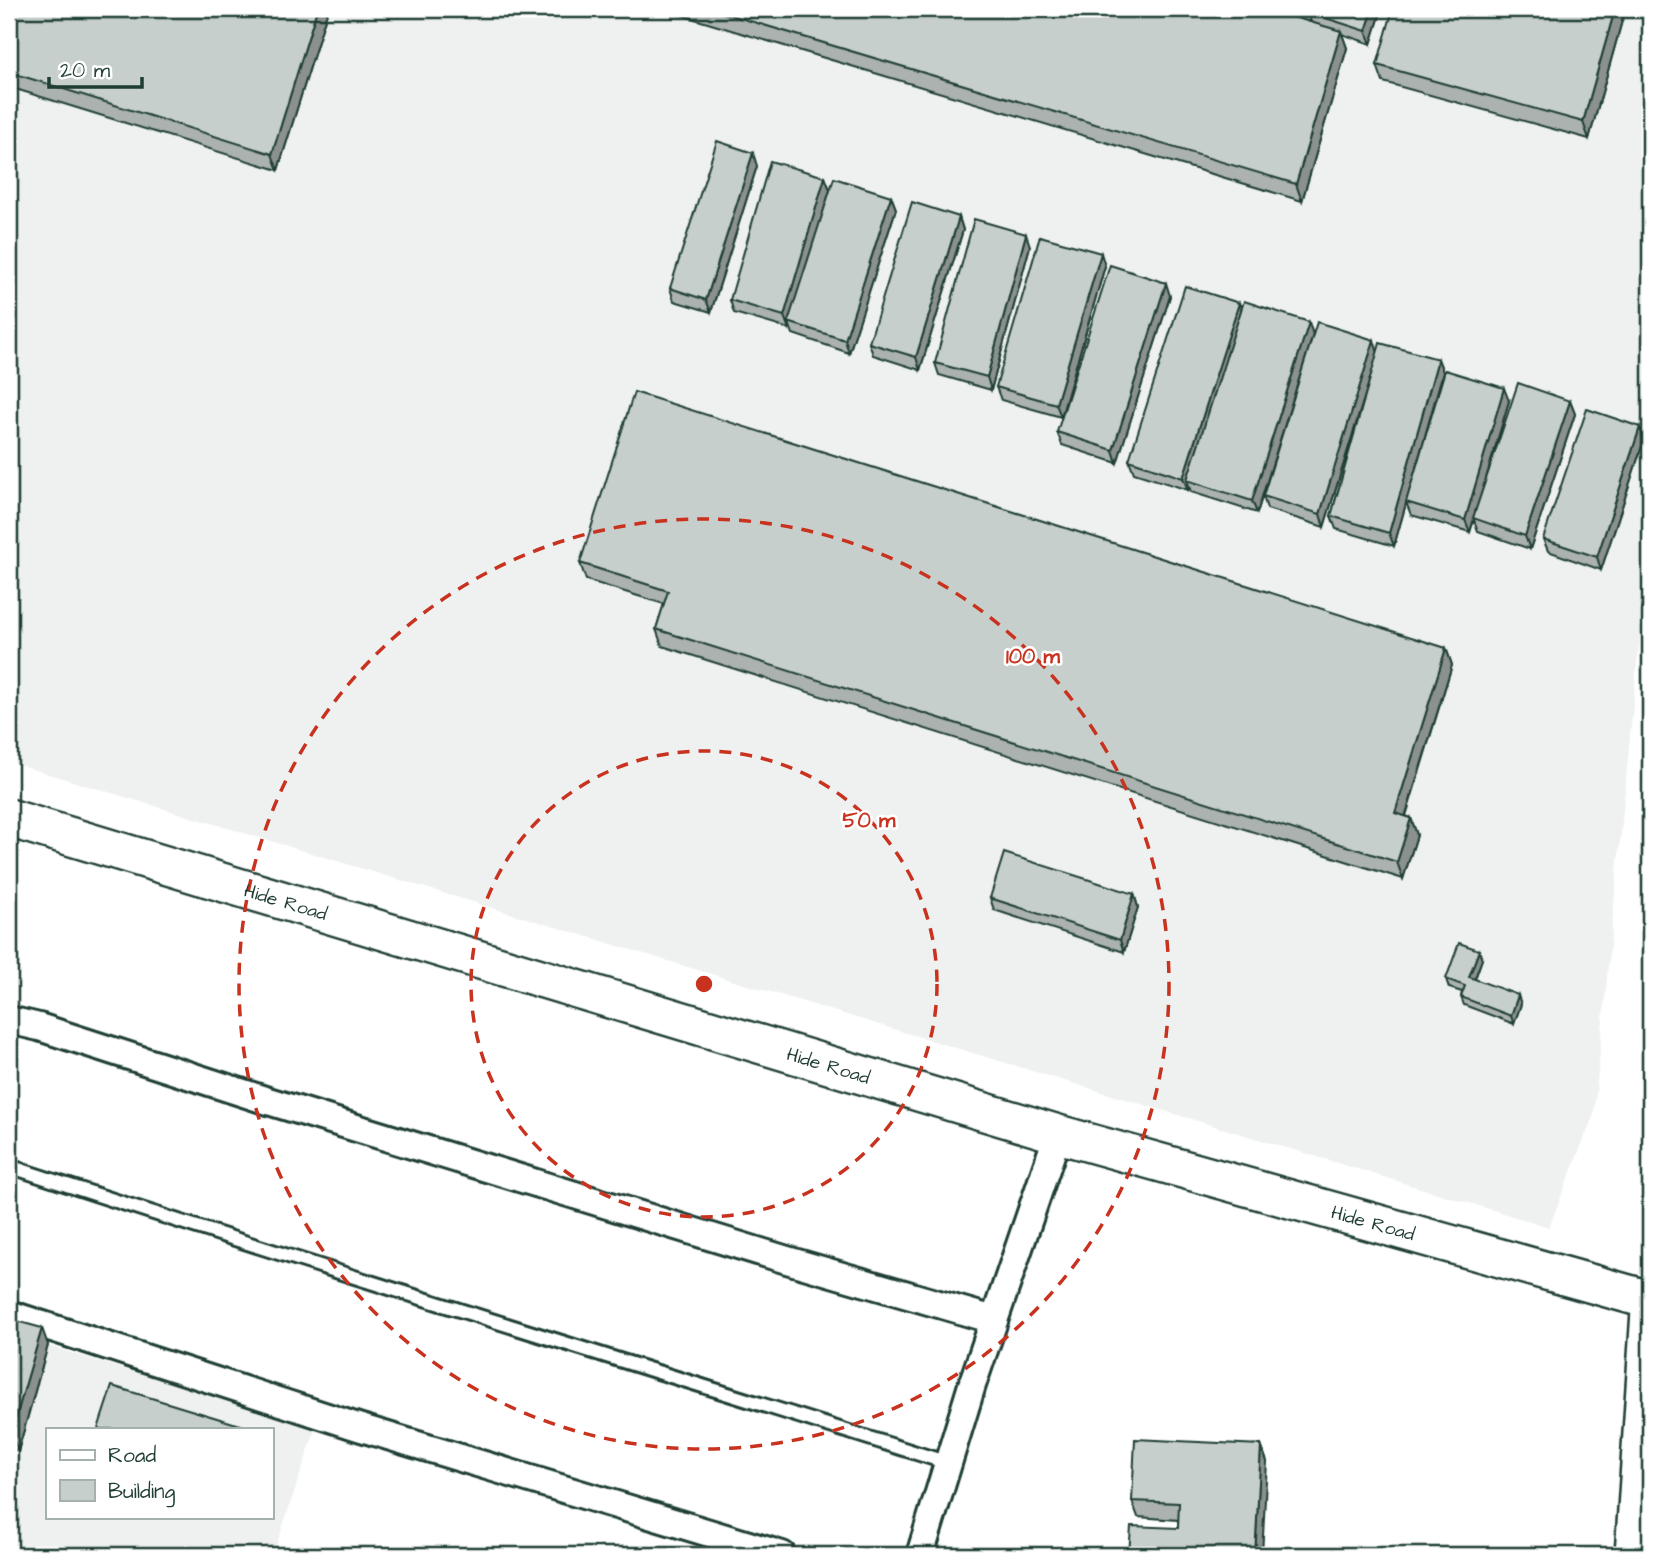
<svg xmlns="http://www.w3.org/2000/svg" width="1659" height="1564" viewBox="0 0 1659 1564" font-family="'Architects Daughter',sans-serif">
<rect width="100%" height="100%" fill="#fff"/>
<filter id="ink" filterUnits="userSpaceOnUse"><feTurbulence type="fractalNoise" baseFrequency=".0143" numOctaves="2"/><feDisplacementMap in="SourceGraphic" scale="14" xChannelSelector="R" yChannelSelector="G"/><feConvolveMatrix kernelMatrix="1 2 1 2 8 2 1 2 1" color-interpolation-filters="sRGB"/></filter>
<g filter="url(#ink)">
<!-- built -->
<path fill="#eef1f0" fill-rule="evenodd" d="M9 9H1650V528L1594 1114 1549 1227 9 762Z
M9 1334 316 1428 273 1555H9ZM47 1429H271V1517H47Z"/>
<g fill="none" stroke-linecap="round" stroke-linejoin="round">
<defs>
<path id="lane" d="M9 1166C321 1269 635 1364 948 1463"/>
<path id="street" d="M9 1020 39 1027 265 1100 787 1260 994 1320
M9 1314 358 1427 782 1555
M920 1555 972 1385 1058 1134"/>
<g id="secondary">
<path id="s1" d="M9 818 1058 1134 1650 1300"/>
<path d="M1634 1555 1650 1311"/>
</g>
</defs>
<!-- lane casing -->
<use href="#lane" stroke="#1f3d34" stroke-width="18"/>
<!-- street casing -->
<use href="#street" stroke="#1f3d34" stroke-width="32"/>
<!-- secondary casing -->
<use href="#secondary" stroke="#1f3d34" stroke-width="42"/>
<!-- lane -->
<use href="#lane" stroke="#fff" stroke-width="12"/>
<!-- street -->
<use href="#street" stroke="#fff" stroke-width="26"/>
<!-- secondary -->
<use href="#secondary" stroke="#fff" stroke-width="37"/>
</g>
<!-- wall -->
<path fill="#abb2af" stroke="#1f3d34" stroke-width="2" d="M9 9H328L278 170 9 87Z
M661 9H1266L1311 22 1307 12 1308 9H1382L1371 44 1342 34 1347 48 1302 201Z
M1625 10 1589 139 1383 82 1377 65Z
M757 166 711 312 674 301 670 288Z
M825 177 830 190 822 216 891 196 896 209 849 353 793 334 790 326 789 329 734 313 730 300Z
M959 217 963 230 920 370 873 355 869 343Z
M1030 246 991 390 939 375 935 363Z
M1105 266 1061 417 1001 400 996 387Z
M1170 296 1117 463 1062 445 1057 432Z
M1239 303 1241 308 1313 334 1378 352 1438 359 1443 372 1394 546 1336 529 1331 516 1368 385 1324 527 1267 509 1263 496 1271 469 1257 513 1191 492 1189 486 1188 490 1134 473 1129 460Z
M1509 401 1483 490 1570 401 1575 414 1530 549 1478 531 1474 520 1470 532 1411 515 1406 502Z
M1640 427 1644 440 1601 570 1548 551 1543 539Z
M580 563 1446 648 1452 665 1406 816 1411 818 1417 835 1403 879 662 646 656 629 664 604 586 580Z
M1134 894 1138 907 1124 952 994 910 990 898Z
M1482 959 1475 979 1521 1004 1514 1024 1464 1005 1461 997 1462 992 1449 988 1446 979Z
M9 1319 48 1345 18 1451 9 1448Z
M1261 1445 1267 1462 1178 1528V1520L1138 1517 1132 1501Z"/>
<!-- shaded-wall -->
<path fill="#8b918f" stroke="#1f3d34" stroke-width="2" d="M317 9H328L278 170 272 154Z
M1373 9H1382L1371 44 1366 31Z
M1615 9H1624L1625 10 1589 139 1583 122Z
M1341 31 1347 48 1302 201 1296 184Z
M753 153 757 166 711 312 706 300Z
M825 177 830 190 791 322H788L790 326 789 329 784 316Z
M891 196 896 209 849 353 845 340Z
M959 217 963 230 920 370 916 357Z
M1026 234 1030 246 991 390 987 377Z
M1101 253 1105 266 1061 417 1056 404Z
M1166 283 1170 296 1117 463 1113 450Z
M1239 303 1244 316 1187 480 1189 486 1188 490 1183 478Z
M1309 322 1313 335 1257 513 1252 501Z
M1374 340 1378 353 1324 527 1320 514Z
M1438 359 1443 372 1394 546 1389 533Z
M1504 388 1509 401 1470 532 1465 520Z
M1570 401 1575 414 1530 549 1525 536Z
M1640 427 1644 440 1601 570 1597 557Z
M1446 648 1452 665 1401 830 1395 813Z
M1411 818 1417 835 1403 879 1397 862Z
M1134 894 1138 907 1124 952 1120 940Z
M1479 950 1482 959 1472 986 1469 977Z
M1518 995 1521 1004 1514 1024 1511 1016Z
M42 1328 48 1345 18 1451 11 1434Z
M1261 1445 1267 1462 1262 1555H1255Z"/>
<!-- building -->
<path fill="#c7cfcc" stroke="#1f3d34" stroke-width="2" d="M9 9H317L272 154 9 72Z
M710 9H1266L1341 31 1296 184Z
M1308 9H1373L1366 31 1307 12Z
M1393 9H1615L1583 122 1377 65Z
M717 141 753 153 706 300 670 288Z
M770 161 825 177 784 316 730 300Z
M834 178 891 196 845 340 788 322Z
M912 202 959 217 916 357 869 343Z
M974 219 1026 234 987 377 935 363Z
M1040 236 1101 253 1056 404 996 387Z
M1110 265 1166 283 1113 450 1057 432Z
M1185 286 1239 303 1183 478 1129 460Z
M1244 301 1309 322 1252 501 1187 480Z
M1317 322 1374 340 1320 514 1263 496Z
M1380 343 1438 359 1389 533 1331 516Z
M1445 370 1504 388 1465 520 1406 502Z
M1518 383 1570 401 1525 536 1473 518Z
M634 392 1446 648 1395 813 1411 818 1397 862 656 629 668 591 580 563Z
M1587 409 1640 427 1597 557 1543 539Z
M1004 853 1134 894 1120 940 990 898Z
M1459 943 1479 950 1469 977 1518 995 1511 1016 1461 997 1465 986 1446 979Z
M9 1319 42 1328 11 1434 9 1433Z
M112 1386 253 1429H98Z
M1135 1439 1261 1445 1255 1555H1129L1131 1526 1178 1528 1179 1503 1132 1501Z"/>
</g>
<!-- distance rings -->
<g fill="none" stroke="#c8321e" stroke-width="3.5" stroke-dasharray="12 9">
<circle cx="704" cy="984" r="233"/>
<circle cx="704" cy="984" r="465"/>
</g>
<g text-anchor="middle" stroke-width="5" stroke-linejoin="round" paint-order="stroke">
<!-- street labels -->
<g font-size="19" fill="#1f3d34" stroke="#fff">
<text dy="7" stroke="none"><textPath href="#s1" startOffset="289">Hide Road</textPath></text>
<text dy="7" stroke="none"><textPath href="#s1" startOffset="856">Hide Road</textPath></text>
<text dy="7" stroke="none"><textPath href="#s1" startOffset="1423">Hide Road</textPath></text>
</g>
</g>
<circle cx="704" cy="984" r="10" fill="#c8321e" stroke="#fff" stroke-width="3.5"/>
<g font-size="21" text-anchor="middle" font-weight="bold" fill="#c8321e" stroke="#fff" stroke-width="5" stroke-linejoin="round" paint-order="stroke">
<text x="1033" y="663">100 m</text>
<text x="869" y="827">50 m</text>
</g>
<!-- margin -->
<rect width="1659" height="1564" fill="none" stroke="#fff" stroke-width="35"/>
<rect x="18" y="18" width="1624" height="1529" fill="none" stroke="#1f3d34" stroke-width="2.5" filter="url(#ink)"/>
<!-- legend -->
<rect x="46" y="1428" width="228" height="91" fill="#ffffff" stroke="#a5b1ae" stroke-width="2"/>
<rect x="60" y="1450" width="35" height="10" fill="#ffffff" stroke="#a5b1ae" stroke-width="2"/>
<text x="108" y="1462" font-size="21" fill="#1f3d34">Road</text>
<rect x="60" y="1480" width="35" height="21" fill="#c7cfcc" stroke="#a5b1ae" stroke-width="2"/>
<text x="108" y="1498" font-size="21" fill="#1f3d34">Building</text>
<!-- scale -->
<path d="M49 77v10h93v-10" fill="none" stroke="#1f3d34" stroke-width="3.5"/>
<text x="60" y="77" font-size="21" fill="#1f3d34" stroke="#ffffff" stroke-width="5" paint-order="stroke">20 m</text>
</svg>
